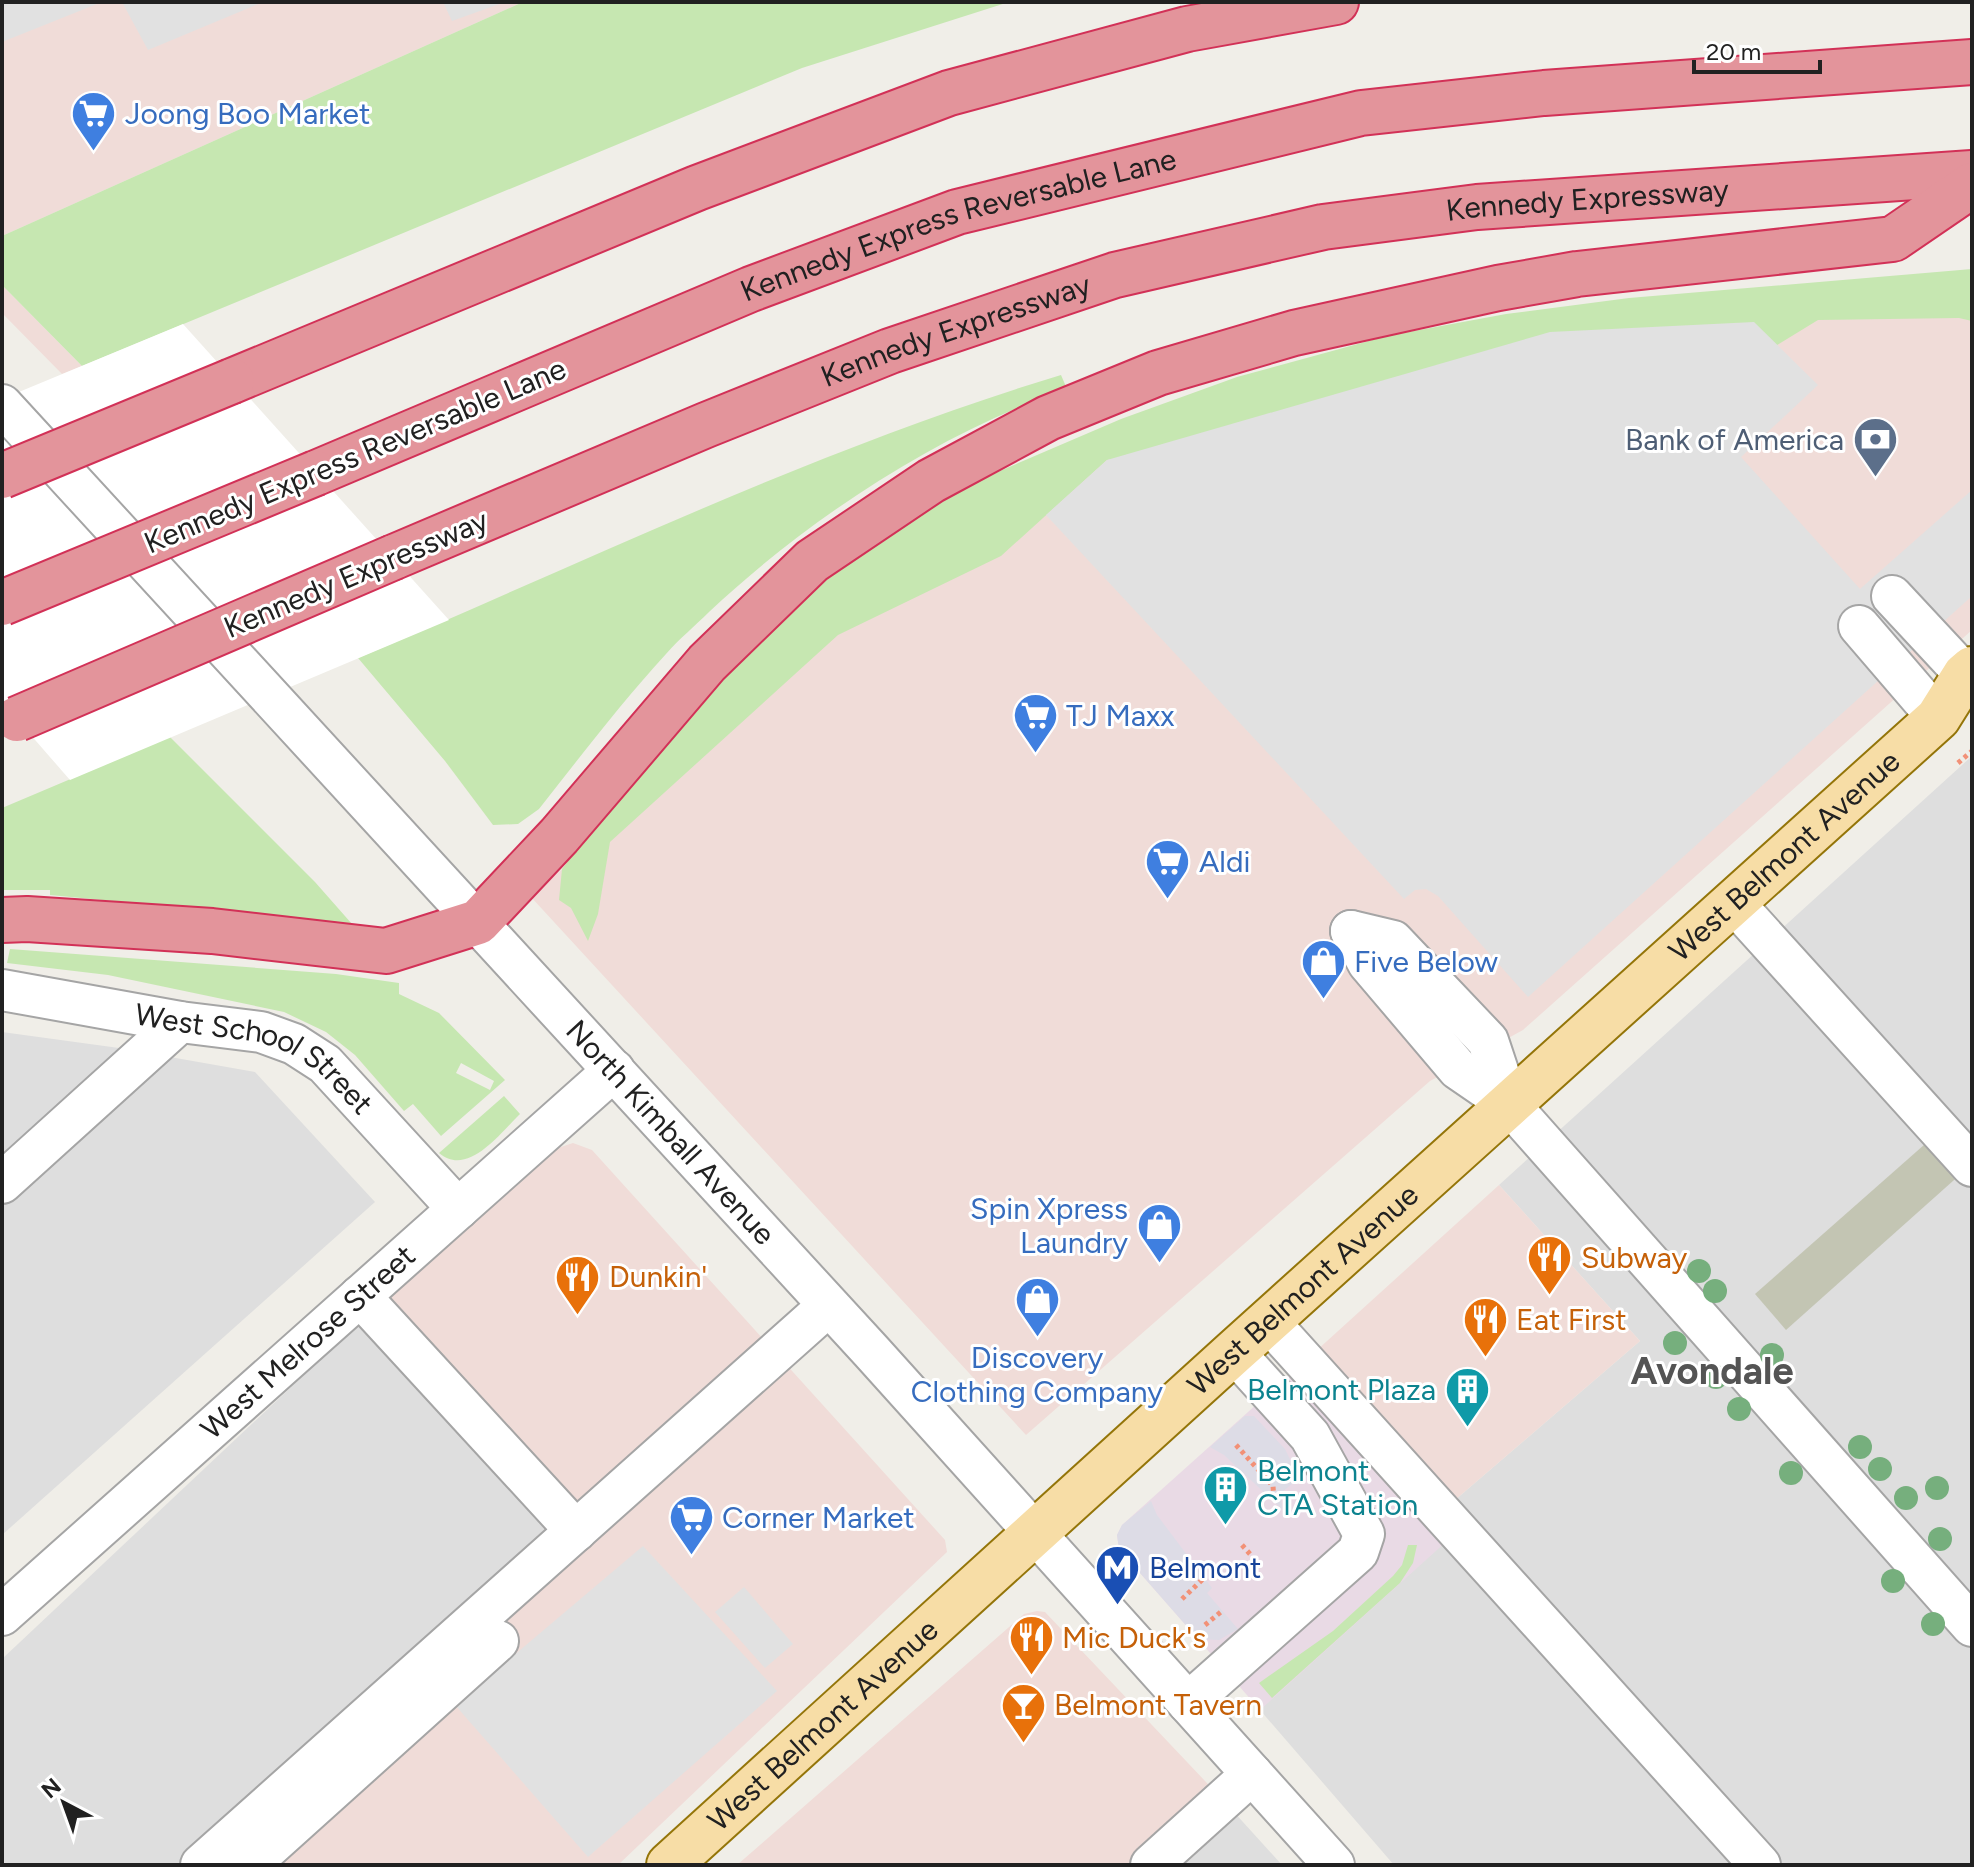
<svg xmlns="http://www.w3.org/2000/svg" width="1974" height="1867" viewBox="0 0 1974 1867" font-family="Figtree,sans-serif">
<rect width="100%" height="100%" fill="#f0eee8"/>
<!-- residential -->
<path fill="#dedede" d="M1972 756V1865H1394L1260 1710 1441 1512 1640 1341 1499 1185Z
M2 1032 119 1048 255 1072 375 1202 2 1535Z
M373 1310 576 1531 201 1865H2V1659Z
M1223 1800 1282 1865H1151Z"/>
<!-- commercial -->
<path fill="#f0dcd8" d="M2 2H523L2 236Z
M2 285 82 366 62 374 2 313Z
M1972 310V630L1523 1030 1430 1081 1026 1435 531 897 828 630 1107 451 1534 325Z
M573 1143 592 1150 945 1540 947 1552 618 1865H201L576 1531 373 1310 555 1149Z
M1499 1185 1640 1341 1441 1512 1305 1361Z
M1037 1611 1045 1612 1223 1800 1151 1865H737L1024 1614Z"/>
<!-- industrial -->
<path fill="#e9dae5" d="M1305 1361 1458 1531 1260 1710 1119 1549 1117 1535 1122 1525Z"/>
<!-- construction -->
<path fill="#c3c5b3" d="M1933 1137 1963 1172 1786 1330 1755 1294Z"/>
<!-- grass -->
<path fill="#c6e7b1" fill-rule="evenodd" d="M523 2H1009L802 68 82 366 2 285V236Z
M1972 269V321L1959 318 1818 320 1774 347 1107 460 1001 556 838 635 610 842 598 914 588 941 571 908 559 900 562 869 595 826 710 689 809 591 887 530 930 505 1000 471 1121 419 1237 377 1387 336 1506 314 1629 298Z
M1061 375 1067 389C938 433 808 519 709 612 695 626 679 639 666 654 621 703 580 757 539 809L518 824 493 825 445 761 358 658C590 560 819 448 1061 375Z
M170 737 315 882 352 924 50 895V890H2V808Z
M10 949 336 974 399 983V994L439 1013 505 1080 441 1136 413 1104 404 1111 355 1055 326 1032 284 1012 108 975 7 963ZM461 1063 494 1081 490 1090 456 1073Z
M504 1096 520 1114C501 1132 468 1178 439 1153Z
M1408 1545H1417L1413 1563 1400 1583 1272 1698 1259 1683 1333 1631 1393 1576 1402 1565Z"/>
<!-- parking -->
<path fill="#e1e1e1" d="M2 2H102L2 42Z
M122 2H263L148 50Z
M443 2H505L452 21Z
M1754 322 1818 385 1741 457 1860 589 1972 490V596L1528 997 1438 896 1426 889 1415 890 1404 899 1046 515 1107 460 1550 332Z
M643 1546 777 1691 588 1857 455 1705Z
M744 1587 793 1644 765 1668 715 1612Z"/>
<!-- plaza -->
<path fill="#dddce6" d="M1245 1416H1254L1285 1449 1299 1478 1281 1493 1282 1509 1224 1455 1210 1447Z
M1151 1501 1157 1515 1212 1588 1207 1593 1238 1629 1219 1640 1198 1639 1119 1549 1117 1535 1122 1525Z"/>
<!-- pier -->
<path fill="#fff" d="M183 324 449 620 70 780 2 702V399Z"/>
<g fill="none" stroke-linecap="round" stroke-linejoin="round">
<defs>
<g id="minor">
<path id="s1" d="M2 405 871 1351 1334 1865"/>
<path d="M1892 596 1972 682"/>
<path d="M1859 626 1938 718"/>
<path d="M1733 902 1972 1166"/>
<path d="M1351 931 1368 963 1458 1069 1509 1104 1972 1626"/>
<path d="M1351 931 1393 941 1488 1041 1509 1104"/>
<path id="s2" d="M2 990 180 1022 261 1032 294 1044 325 1064 458 1209"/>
<path d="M2 1183 180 1022"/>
<path d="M360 1296 576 1531"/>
<path d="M1268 1321 1760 1865"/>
<path id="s3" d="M2 1615 614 1070"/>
<path d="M1188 1703 1358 1552 1364 1534 1310 1436 1234 1352"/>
<path d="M201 1865 828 1306"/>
<path d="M249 1865 498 1641"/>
<path d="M1151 1865 1252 1774"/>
</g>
<g id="major">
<path id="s4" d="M669 1865 1234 1352 1938 718 1965 675 1972 669"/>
</g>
<g id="highway">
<path d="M232 381 697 188 949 93 1187 29 1336 2"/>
<path id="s5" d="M316 473 751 289 957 212 1361 113 1544 93 1972 62"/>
<path id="s6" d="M394 557 706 425 890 351 1115 275 1323 227 1477 207 1972 173"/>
<path d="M2 920 27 919 212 931 386 951 478 922 559 836 707 663 812 561 931 481 1048 418 1158 373 1294 333 1498 288 1577 274 1893 239 1972 185"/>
</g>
</defs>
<!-- minor casing -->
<use href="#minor" stroke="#a5a5a5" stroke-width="44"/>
<!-- major casing -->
<use href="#major" stroke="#947509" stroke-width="48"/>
<!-- highway casing -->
<use href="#highway" stroke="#d23157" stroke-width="48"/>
<!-- path -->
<path stroke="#f29177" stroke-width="5" stroke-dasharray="4 4" stroke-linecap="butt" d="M1958 763 1972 751
M1236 1445 1273 1486 1274 1501
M1242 1545 1250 1554
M1182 1599 1204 1578
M1205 1625 1222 1611"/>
<!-- minor -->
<use href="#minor" stroke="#fff" stroke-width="40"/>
<!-- major -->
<use href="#major" stroke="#f7dda6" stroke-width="44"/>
<!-- highway -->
<use href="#highway" stroke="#e3949b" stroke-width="44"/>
<defs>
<path id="highway-bridge" d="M2 476 232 381
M2 603 316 473
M17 719 394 557"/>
</defs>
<!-- highway-bridge casing -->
<use href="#highway-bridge" stroke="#d23157" stroke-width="48" stroke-linecap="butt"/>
<!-- highway-bridge -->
<use href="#highway-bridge" stroke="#e3949b" stroke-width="44"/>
</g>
<!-- trees -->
<g fill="#76af7d">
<circle cx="1699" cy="1271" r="12"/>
<circle cx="1715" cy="1291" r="12"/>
<circle cx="1675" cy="1343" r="12"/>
<circle cx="1772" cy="1355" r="12"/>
<circle cx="1716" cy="1377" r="12"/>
<circle cx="1739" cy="1409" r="12"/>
<circle cx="1860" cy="1447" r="12"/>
<circle cx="1880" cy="1469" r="12"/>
<circle cx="1791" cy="1473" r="12"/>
<circle cx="1937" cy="1488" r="12"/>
<circle cx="1906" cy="1498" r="12"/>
<circle cx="1940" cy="1539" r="12"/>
<circle cx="1893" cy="1581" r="12"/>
<circle cx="1933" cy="1624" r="12"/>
</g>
<!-- icons -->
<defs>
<symbol id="supermarket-pin" viewBox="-11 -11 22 30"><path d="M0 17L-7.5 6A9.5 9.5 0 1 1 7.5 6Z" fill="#3f7fe0" stroke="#fff"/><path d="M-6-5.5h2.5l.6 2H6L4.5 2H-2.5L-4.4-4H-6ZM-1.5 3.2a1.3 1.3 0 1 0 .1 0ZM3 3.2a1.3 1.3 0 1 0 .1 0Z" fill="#fff"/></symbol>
<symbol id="bank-pin" viewBox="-11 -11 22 30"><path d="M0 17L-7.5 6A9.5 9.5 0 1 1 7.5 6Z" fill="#5c6f8a" stroke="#fff"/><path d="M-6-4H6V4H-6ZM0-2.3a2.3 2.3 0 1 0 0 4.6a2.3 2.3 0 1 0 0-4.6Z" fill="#fff"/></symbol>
<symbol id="shop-pin" viewBox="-11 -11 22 30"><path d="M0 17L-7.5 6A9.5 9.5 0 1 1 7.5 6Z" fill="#3f7fe0" stroke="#fff"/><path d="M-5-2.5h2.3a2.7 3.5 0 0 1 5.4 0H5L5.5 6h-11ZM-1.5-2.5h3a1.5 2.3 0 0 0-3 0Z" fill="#fff"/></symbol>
<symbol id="restaurant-pin" viewBox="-11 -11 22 30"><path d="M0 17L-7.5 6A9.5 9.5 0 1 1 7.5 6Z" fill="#e8710a" stroke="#fff"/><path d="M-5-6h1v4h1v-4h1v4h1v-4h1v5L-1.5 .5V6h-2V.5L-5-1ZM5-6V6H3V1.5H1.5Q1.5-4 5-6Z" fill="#fff"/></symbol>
<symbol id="building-pin" viewBox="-11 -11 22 30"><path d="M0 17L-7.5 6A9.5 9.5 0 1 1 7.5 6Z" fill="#0f9aa8" stroke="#fff"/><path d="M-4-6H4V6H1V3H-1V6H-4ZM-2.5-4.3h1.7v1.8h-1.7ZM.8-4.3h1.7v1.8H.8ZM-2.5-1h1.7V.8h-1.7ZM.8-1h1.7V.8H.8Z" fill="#fff"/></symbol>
<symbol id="metro-pin" viewBox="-11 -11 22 30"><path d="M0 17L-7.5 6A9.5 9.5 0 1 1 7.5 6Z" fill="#1a4fb4" stroke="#fff"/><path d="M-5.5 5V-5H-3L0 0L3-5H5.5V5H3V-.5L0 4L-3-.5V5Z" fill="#fff"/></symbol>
<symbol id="bar-pin" viewBox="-11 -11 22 30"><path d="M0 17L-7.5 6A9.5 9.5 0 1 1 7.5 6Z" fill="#e8710a" stroke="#fff"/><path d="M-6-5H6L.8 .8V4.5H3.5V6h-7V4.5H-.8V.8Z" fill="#fff"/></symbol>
</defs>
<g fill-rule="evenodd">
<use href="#supermarket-pin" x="68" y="88" width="51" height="69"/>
<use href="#bank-pin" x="1850" y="414" width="51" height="69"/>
<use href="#supermarket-pin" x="1010" y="690" width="51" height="69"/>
<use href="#supermarket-pin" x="1142" y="836" width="51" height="69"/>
<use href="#shop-pin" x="1298" y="936" width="51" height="69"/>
<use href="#shop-pin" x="1134" y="1200" width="51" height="69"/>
<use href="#restaurant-pin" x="1524" y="1232" width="51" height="69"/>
<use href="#restaurant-pin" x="552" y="1252" width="51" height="69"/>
<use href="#shop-pin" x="1012" y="1274" width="51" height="69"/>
<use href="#restaurant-pin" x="1460" y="1294" width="51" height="69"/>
<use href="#building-pin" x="1442" y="1364" width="51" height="69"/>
<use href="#building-pin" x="1200" y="1462" width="51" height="69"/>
<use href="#supermarket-pin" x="666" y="1492" width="51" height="69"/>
<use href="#metro-pin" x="1092" y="1542" width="51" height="69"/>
<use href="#restaurant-pin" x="1006" y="1612" width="51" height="69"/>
<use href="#bar-pin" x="998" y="1680" width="51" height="69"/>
</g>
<g text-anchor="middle" stroke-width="6" stroke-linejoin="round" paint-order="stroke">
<!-- shop labels -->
<g font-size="30" fill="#366cbe" stroke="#fff" text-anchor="start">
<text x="125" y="124">Joong Boo Market</text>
<text x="1066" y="726">TJ Maxx</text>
<text x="1199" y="872">Aldi</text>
<text x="1354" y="972">Five Below</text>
<text x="1128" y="1219" text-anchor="end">Spin Xpress<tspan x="1128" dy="34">Laundry</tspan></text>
<text x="1037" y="1368" text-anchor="middle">Discovery<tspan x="1037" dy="34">Clothing Company</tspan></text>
<text x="722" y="1528">Corner Market</text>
</g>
<!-- street labels -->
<g font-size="30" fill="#212121" stroke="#fff">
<text dy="10" stroke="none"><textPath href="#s6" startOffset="1254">Kennedy Expressway</textPath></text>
<text dy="10" stroke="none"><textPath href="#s5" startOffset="690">Kennedy Express Reversable Lane</textPath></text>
<text dy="10" stroke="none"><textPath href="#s6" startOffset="606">Kennedy Expressway</textPath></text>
<text transform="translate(355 456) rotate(-23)" y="10">Kennedy Express Reversable Lane</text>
<text transform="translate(356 574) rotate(-23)" y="10">Kennedy Expressway</text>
<text dy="10" stroke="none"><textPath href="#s4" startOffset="1504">West Belmont Avenue</textPath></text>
<text dy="10" stroke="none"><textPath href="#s2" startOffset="266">West School Street</textPath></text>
<text dy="10" stroke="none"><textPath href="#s1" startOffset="988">North Kimball Avenue</textPath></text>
<text dy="10" stroke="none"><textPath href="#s4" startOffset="856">West Belmont Avenue</textPath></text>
<text dy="10" stroke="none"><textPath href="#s3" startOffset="410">West Melrose Street</textPath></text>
<text dy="10" stroke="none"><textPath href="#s4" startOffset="208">West Belmont Avenue</textPath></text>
</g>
<!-- service labels -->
<g font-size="30" fill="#4e5e75" stroke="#fff" text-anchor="end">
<text x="1844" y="450">Bank of America</text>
</g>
<!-- food labels -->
<g font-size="30" fill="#c56008" stroke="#fff" text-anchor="start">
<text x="1581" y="1268">Subway</text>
<text x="609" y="1287">Dunkin'</text>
<text x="1516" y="1330">Eat First</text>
<text x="1062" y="1648">Mic Duck's</text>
<text x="1054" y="1715">Belmont Tavern</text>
</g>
<!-- culture labels -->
<g font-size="30" fill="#0d838f" stroke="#fff" text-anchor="end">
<text x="1436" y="1400">Belmont Plaza</text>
<text x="1257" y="1481" text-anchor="start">Belmont<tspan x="1257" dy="34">CTA Station</tspan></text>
</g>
<!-- transit labels -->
<g font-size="30" fill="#164399" stroke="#fff" text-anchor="start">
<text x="1149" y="1578">Belmont</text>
</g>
<!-- district labels -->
<g font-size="38" font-weight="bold" fill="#545454" stroke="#fff">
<text x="1712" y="1384">Avondale</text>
</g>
</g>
<!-- border -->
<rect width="1974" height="1867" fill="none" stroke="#212121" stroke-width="8"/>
<!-- north arrow -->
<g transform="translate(64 1803) rotate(319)" stroke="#ffffff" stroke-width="6" paint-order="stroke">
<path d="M0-6L14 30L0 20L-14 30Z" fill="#212121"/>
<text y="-12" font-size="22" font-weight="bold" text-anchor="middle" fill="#212121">N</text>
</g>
<!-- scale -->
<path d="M1694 60v12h126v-12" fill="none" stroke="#212121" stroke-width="4"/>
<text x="1706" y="60" font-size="24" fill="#212121" stroke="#ffffff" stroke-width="6" paint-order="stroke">20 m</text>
</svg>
